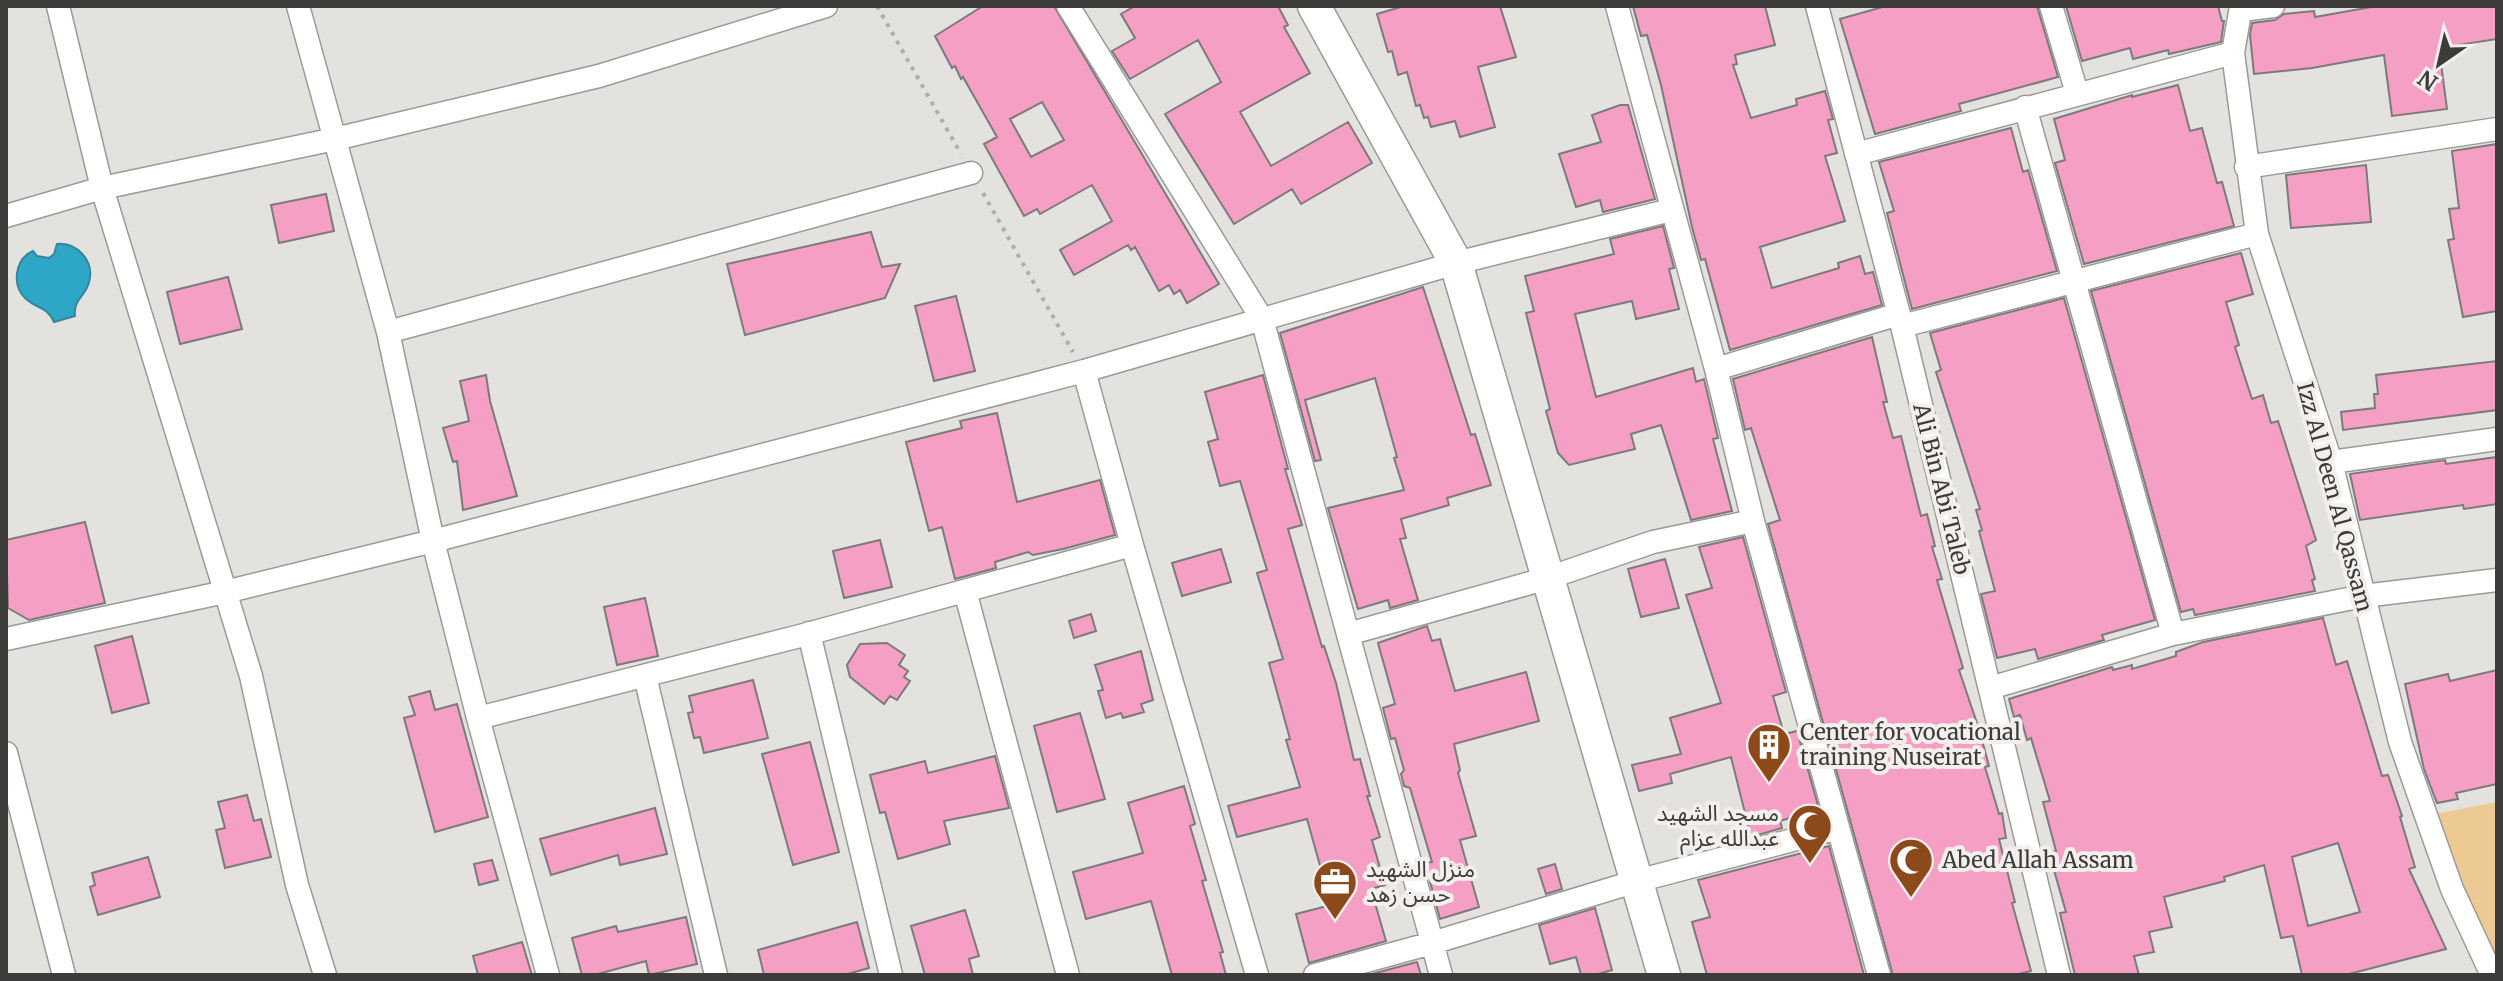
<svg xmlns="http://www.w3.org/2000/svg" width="2503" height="981" viewBox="0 0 2503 981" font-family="Merriweather,'Noto Sans Arabic',serif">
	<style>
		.green { fill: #edca93 }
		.water { fill: #2ea7c6; stroke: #32879c; stroke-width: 2 }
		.building { fill: #f59fc5; stroke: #7d7a7b; stroke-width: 2; fill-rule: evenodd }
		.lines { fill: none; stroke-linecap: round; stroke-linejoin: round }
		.street-casing { stroke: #9c9a97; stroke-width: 25 }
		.secondary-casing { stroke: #9c9a97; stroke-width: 35 }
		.path { stroke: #b0aeac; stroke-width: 4; stroke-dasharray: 4 6; stroke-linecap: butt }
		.street { stroke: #fff; stroke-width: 22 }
		.secondary { stroke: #fff; stroke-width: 32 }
		.labels { text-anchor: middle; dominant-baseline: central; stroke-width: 8; stroke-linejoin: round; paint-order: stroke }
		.street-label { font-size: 22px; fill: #3d3c3b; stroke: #f2efec }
		.poi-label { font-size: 22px; fill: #3d3c3b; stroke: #f2efec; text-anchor: start }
	</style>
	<rect width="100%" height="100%" fill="#e4e2df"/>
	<path class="green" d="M2497,802v173l-73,-159z"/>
	<path class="water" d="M57,244c20,-2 38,17 32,38 -3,14 -16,17 -14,34l-21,6c-7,-16 -17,-13 -28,-23 -15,-14 -11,-40 7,-48l4,5 12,2 5,-4z"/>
	<path class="building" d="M983,6h71l165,278 -32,19 -7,-13 -6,4 -5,-9 -10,6 -24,-44 -4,3 -3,-5 -54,30 -14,-25 52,-29 -20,-36 -52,29 -3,-5 -13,7 -40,-72 13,-7 -34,-60 -2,2 -6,-13 -3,2 -17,-32zM1042,102l22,38 -33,17 -21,-38z
		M1135,6h143l10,19 -4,2 26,46 -70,39 31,54 77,-44 24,41 -71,41 -9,-15 -58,35 -69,-110 56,-32 -23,-42 -68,39 -18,-28 23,-13 -14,-24z
		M1404,6h96l16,51 -38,10 17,60 -35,10 -5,-16 -24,6 -3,-10 -4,1 -4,-13 -4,1 -9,-34 -9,3 -6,-24 -4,1 -11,-38z
		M1633,6h132l10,39 -40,10 2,9 -4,1 18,53 46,-13 -1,-6 29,-8 8,28 -5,1 9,33 -12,3 20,65 -85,26 12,41 67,-20 -1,-5 22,-7 5,18 8,-2 9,33 -152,45 -25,-91 -4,1 -9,-33 -31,-142 -14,-50 -6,1z
		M1886,6h151l21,71 -99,27 2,7 -86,23 -35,-115z
		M2066,6h152l4,15h2l-3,21 -52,12 -1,-4 -35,9 -3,-11 -48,13z
		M2377,6h120v33l-58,9 8,61 -55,7 -8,-61 -72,13 -58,6 -4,-39 2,-12 23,-3 9,-6 30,-3 1,6z
		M2178,85l12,46 12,-3 15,55 5,-1 12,44 -150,38 -29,-101 10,-3 -11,-41 78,-24v2z
		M1620,105h8l27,94 -52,13 -3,-12 -24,7 -17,-53 42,-12 -9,-27z
		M2011,128l12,44 5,-2 29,101 -145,38 -25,-96 7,-2 -15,-49z
		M2497,144v167l-34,6 -15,-77 6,-1 -5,-30 10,-1 -7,-57z
		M2366,165l5,57 -80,6 -5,-53z
		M326,194l8,37 -55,12 -8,-38z
		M1663,226l11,42 -5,1 10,40 -43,10 -4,-18 -57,13 21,83 97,-29 3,14 8,-3 14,59 -5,1 19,72 -41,9 -30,-95 -30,9 4,15 -66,16 -11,-12 -12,-42 4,-2 -24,-96 8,-2 -9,-35 89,-22 -4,-15z
		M871,232l11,35 18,-3 -15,34 -140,37 -18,-71z
		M2241,253l12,41 -27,8 13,43 -4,2 17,52 11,-4 8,28 7,-2 38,119 -10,6 9,33 -3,1 3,11 -120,24 -2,-6 -12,3 -90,-321z
		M228,277l14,52 -62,15 -13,-52z
		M1423,287l48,148 4,-1 16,51 -44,13 2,7 -48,14 5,19 -6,1 18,61 -28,8 -2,-8 -30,9 -30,-101 76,-18 -10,-32 3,-1 -22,-79 -70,22 16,60 -6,1 -35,-128z
		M956,296l19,75 -41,10 -19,-75z
		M2064,298l91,322 -53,15 2,5 -66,19 -3,-10 -38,9 -16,-64 14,-3 -16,-60 3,-1 -6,-20 4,-1 -44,-137 5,-2 -11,-37z
		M1872,337l15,65h-4l10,36 8,-2 20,80 6,-2 8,32 -3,1 10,32 -5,1 26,88 -4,2 20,59 10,37 -4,1 14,47 3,-1 4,25 -7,1 16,63 -3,1 19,68 -16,4h-122l-125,-451 12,-4 -29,-92 -6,2 -12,-51z
		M2497,361v49l-154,20 -2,-18 34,-4 -1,-14h4l-2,-19z
		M486,375l4,26 27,95 -54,14 -6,-49 -4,1 -10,-34 26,-7 -9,-40z
		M1263,375l25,94h-3l17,56 -14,4 34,118 2,-1 12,37 18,77 6,-1 10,37h-3l13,41 -8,3 13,45 -14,4 15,52 -77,22 -13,-49 35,-9 -24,-86 -70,18 -9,-31 72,-19 -14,-47 4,-1 -21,-76 14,-4 -26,-86 10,-3 -27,-89 -20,5 -12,-44 10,-3 -13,-47z
		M997,413l20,89 83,-22 15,55 -52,14 -30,6 -5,-3 -33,10 1,6 -41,11 -13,-52 -13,4 -23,-89 56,-14 -2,-7z
		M2497,457v47l-33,5 -1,-4 -103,15 -10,-46 95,-14 1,4z
		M85,522l20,81 -76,17 -21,-12 -2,-68z
		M1743,537l43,155 -13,4 11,38 13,-3 22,78 -39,12 2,7 -31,9 -20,-80 -61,17 2,9 -33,8 -7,-26 49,-11 -11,-36 51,-15 -35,-108 26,-7 -13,-41z
		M880,540l12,47 -48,11 -11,-47z
		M1221,549l10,33 -49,14 -10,-33z
		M1665,559l14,49 -38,9 -13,-48z
		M645,598l13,58 -41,9 -13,-58z
		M1091,614l5,17 -22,7 -5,-17z
		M2323,618l13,47 11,-4 35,115 6,-1 14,41 -2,1 15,50 -6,2 37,80 -101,26h-43l-9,-39 -12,2 -17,-73 -40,12 1,4 -61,16 8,30 -23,5 5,20 -20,4 5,19h-64l-15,-62 6,-1 -17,-59 7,-2 -13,-49 7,-1 -19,-63 -4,2 -7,-25 -6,2 -5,-18 103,-32 1,3 19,-5v4l44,-13v-4l27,-10zM2338,843l22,69 -52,14 -16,-69z
		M1427,626l5,15 8,-2 15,52 71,-19 13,49 -85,23 6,26 -2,3 18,63 -16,4 19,67 -39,12 -15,-56 7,-1 -22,-74 -6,-2 -3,-12 3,-4 -9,-32 -4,1 -8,-31 12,-4 -17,-61z
		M132,636l17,67 -37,10 -17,-67z
		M887,643l18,12 -6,10 9,6 -4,6 6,4 -13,19 -7,-4 -6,8 -34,-27 -3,-12 13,-21z
		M1141,651l12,49 -12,4 3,8 -21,6 -2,-5 -15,5 -8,-27 5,-1 -8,-25z
		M2497,670v114l-41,9 2,6 -21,4 -13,-34 -19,-85 43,-10 2,7z
		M753,680l15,58 -64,15 -4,-16 -6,1 -6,-25 5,-1 -4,-16z
		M430,691l5,19 22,-6 31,113 -53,15 -31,-114 11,-3 -6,-18z
		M1080,713l25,86 -48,13 -23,-86z
		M810,742l29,110 -46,13 -31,-111z
		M995,756l14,52 -65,13 6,23 -52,15 -13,-47 -5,1 -10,-38 55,-14 3,12z
		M1184,786l11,38 -5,2 16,54 -4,1 21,71 -3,1 6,22h-54l-21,-74 -65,18 -13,-47 70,-19 -15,-50z
		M247,795l7,26 7,-2 10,38 -46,11 -9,-38 9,-2 -7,-26z
		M655,808l12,46 -47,11 -2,-10 -67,20 -11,-36z
		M1829,846l35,129h-157l-15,-53 18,-5 -12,-37z
		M148,857l12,40 -62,18 -8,-28 5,-2 -3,-12z
		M492,860l6,20 -19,5 -5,-21z
		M1555,864l7,25 -16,5 -8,-25z
		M1595,908l17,62 -17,5h-14l-5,-18 -26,7 -11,-39z
		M965,910l14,46 -10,3 4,16h-48l-14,-49z
		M686,917l11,47 -48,11 -3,-14 -52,14h-12l-10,-37 44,-12 2,6z
		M857,922l12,46 -25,7h-80l-6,-25z
		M522,942l10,33h-54l-5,-19z
		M1417,962l4,13h-53z"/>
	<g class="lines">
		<g class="street-casing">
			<path id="street" d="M58,6l44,182 149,488 46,209 28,90
				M298,6l90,326 45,209 45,177 70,257
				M1068,6l194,313 179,656
				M1617,6l99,363 37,152 126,454
				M1817,6l85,320 157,649
				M2051,6l26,87
				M2241,6l-8,47 24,181 74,228 69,280 52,147 40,86
				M2241,10l32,-4
				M2025,107l148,527
				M1856,154l377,-101
				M2246,167l251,-38
				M6,216l96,-28 233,-49 264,-63 227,-70
				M1902,326l355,-92
				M388,332l583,-159
				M1716,369l183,-55
				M1084,371l48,174
				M2331,462l166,-23
				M965,591l103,384
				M809,633l82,342
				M1348,634l200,-56 105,-36 100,-21
				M6,639l219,-47 208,-51 651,-170 372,-108 215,-53
				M645,676l71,299
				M1990,688l183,-54 190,-38 134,-16
				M478,718l322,-82 332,-91 125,430
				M6,753l58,222
				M1315,975l117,-32 205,-62 201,-53"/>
		</g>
		<g class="secondary-casing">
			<path id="secondary" d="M1314,6l142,257 208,712"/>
		</g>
		<path class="path" d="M877,6l84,148
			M983,193l90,159"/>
		<use href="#street" class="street"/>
		<use href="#secondary" class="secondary"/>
	</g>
	<defs>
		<g id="building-pin" transform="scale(2.3)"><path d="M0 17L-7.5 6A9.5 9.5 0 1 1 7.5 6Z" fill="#8c4919" stroke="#f2efec"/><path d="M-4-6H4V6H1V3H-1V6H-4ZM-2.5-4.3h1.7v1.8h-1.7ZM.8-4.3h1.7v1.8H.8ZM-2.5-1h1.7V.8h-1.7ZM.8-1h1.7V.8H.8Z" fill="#fff"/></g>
		<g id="mosque-pin" transform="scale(2.3)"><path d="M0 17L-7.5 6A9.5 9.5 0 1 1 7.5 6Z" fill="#8c4919" stroke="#f2efec"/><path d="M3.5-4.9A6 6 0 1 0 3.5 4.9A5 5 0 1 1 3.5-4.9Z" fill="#fff"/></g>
		<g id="office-pin" transform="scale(2.3)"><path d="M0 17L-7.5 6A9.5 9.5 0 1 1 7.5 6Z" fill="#8c4919" stroke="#f2efec"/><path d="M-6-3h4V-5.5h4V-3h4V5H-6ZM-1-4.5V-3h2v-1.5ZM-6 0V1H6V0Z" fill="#fff"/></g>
	</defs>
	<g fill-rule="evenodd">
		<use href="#building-pin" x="1769" y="745"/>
		<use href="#mosque-pin" x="1810" y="826"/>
		<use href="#mosque-pin" x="1911" y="860"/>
		<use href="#office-pin" x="1335" y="882"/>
	</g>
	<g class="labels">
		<g class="street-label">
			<text transform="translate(1942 489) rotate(76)">Ali Bin Abi Taleb</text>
			<text transform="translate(2335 497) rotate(75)">Izz Al Deen Al Qassam</text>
		</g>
		<g class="poi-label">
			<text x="1800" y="732">Center for vocational<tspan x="1800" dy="25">training Nuseirat</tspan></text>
			<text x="1779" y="813" text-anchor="end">مسجد الشهيد<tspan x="1779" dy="25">عبدالله عزام</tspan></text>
			<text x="1942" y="860">Abed Allah Assam</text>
			<text x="1366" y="869">منزل الشهيد<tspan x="1366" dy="25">حسن زهد</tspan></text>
		</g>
	</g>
	<rect width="2503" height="981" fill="none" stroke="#3d3c3b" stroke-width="16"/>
	<g transform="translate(2439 64) rotate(214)" stroke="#f2efec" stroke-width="6" paint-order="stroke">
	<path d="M0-6L14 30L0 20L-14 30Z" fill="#3d3c3b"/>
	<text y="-12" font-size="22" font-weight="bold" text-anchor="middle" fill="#3d3c3b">N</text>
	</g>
</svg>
